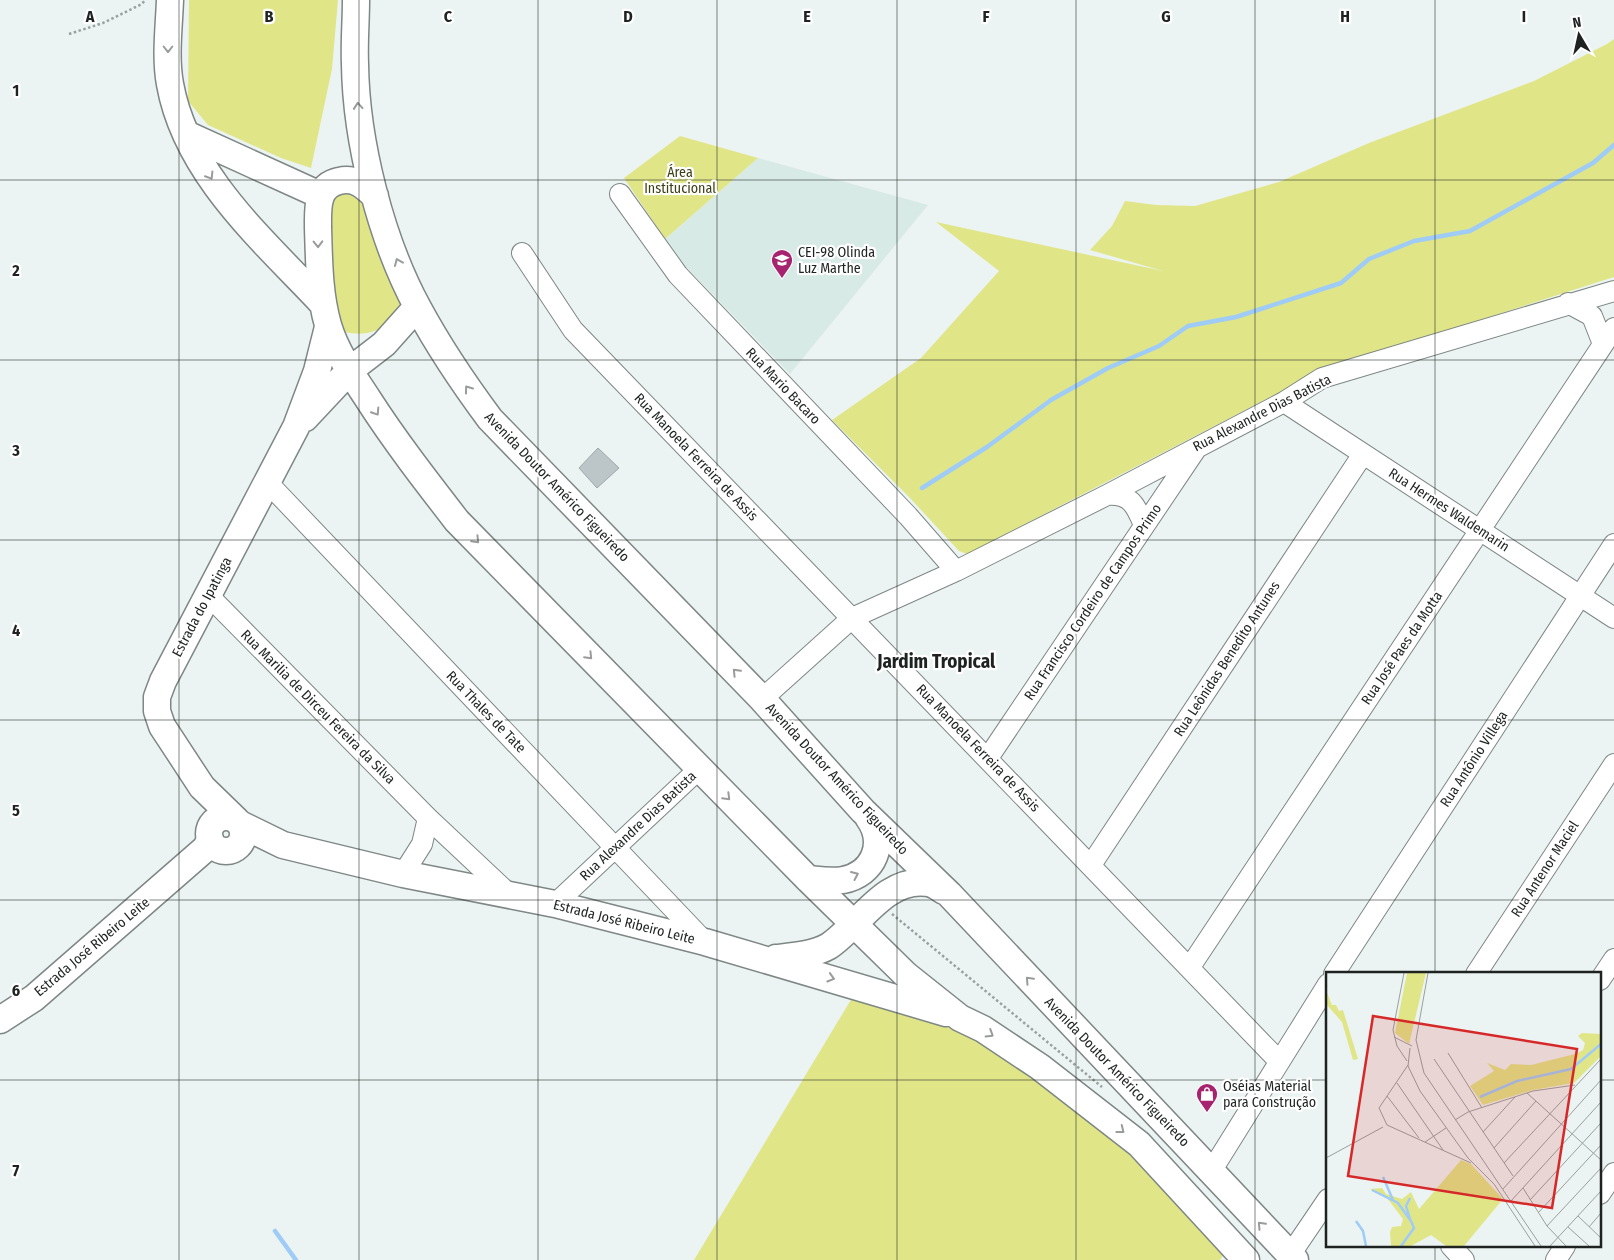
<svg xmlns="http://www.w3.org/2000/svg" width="1614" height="1260" viewBox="0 0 1614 1260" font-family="'Fira Sans Condensed',sans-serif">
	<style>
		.built { fill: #d8eae6 }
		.green { fill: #e0e687 }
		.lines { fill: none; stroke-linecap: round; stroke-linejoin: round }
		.stream { stroke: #9fcbf7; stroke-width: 4.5 }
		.building { fill: #bcc6c8; stroke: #9ea7a9 }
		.minor-casing { stroke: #7e8785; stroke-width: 22 }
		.major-casing { stroke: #7e8785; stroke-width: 29 }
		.path { stroke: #99a09f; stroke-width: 2.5; stroke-dasharray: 2.5 2.5; stroke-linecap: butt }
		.minor { stroke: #fff; stroke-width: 20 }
		.major { stroke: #fff; stroke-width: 26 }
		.oneway { stroke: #9a9c9b }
		.grid { fill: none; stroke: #1e2221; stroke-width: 1; stroke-opacity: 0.55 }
		.labels { text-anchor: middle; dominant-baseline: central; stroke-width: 4.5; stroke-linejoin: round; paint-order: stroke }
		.park-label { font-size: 14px; fill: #3d3f14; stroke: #fff }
		.poi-label { font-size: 14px; fill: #1e2221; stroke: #fff; text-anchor: start }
		.street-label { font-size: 14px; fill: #1e2221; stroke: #fff }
		.district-label { font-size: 19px; font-weight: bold; fill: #1e2221; stroke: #fff }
		.inset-river { fill: none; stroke: #9fcbf7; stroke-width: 2.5 }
		.inset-road { fill: none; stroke: #99a09e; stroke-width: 1 }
		.view { fill: #d62828; fill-opacity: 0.15; stroke: #d62828; stroke-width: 2.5 }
		.inset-edge { fill: none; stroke: #1e2221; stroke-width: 2.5 }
		.grid-label { font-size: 16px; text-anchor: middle; font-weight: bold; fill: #1e2221; stroke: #fff; stroke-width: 4.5; stroke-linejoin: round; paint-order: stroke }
	</style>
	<rect width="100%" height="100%" fill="#ebf4f2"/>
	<path class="built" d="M758,158l170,47 -138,169 -109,-112 -16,-23z"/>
	<path class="green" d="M189,0h149l-6,69 -21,99 -30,-10 -73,-33 -20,-24z
		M1614,39v238l-293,94 -354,183 -8,-3 -50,-54 -77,-77 89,-62 78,-87 -63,-49 227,49 -73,-21 22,-24 13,-25 31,4 39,1 84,-24 90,-39 165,-62 73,-37z
		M680,136l78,22 -93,81 -41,-61z
		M360,187l45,119c-20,21 -30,32 -61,26l-9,-18 -7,-104 7,-22z
		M852,998l88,22 86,48 111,91 87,95 -4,6h-526z"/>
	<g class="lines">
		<path class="stream" d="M922,488l65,-41 64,-47 57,-32 51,-22 29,-20 48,-9 105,-34 28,-24 45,-18 56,-10 123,-68 21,-18
			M275,1231l21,29"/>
	</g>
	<path class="building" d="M598,448l21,20 -22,20 -18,-20z"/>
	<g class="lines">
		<g class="minor-casing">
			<path id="minor" d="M620,194l58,81 230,241 48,55
				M522,253l51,77 705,730
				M1568,303l24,13 11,28
				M1284,402l330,216
				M268,483l437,459
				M1107,495c24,-2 29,11 37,30
				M208,595l220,223 83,78
				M762,699l90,-81 104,-47 151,-76 177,-93 38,-24 292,-87
				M988,758l208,-309
				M1091,865l272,-411
				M403,874l19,-30 6,-26
				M555,904l144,-135
				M1190,967l424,-639
				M1334,974l280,-430
				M1476,974l138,-210
				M1600,980l14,-21
				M1212,1170l116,-186
				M1600,1194l14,-21
				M1451,1246l13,14
				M1290,1255l38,-56
				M1556,1260l9,-14"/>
		</g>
		<g class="major-casing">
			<path id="major" d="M170,0c-1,27 -5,57 0,84 16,90 93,156 152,219
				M356,0c0,21 -2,43 -1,64 1,78 26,176 63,244 21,39 46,76 72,111l272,280 101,112 86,83 346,366
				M186,134l134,61
				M375,196c-11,-10 -20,-19 -36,-15 -23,5 -21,28 -21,46 1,33 1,67 10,98 8,27 25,51 40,74 27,42 58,82 89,122l351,358 98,96 54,43 23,11 57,38 99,77 107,116
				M305,418l44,-47 35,-27 33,-37
				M209 834a17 17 0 1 1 34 0a17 17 0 1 1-34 0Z
				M236,820l-34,-33 -40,-61 -5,-15v-14l6,-16 133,-254 21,-56 11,-44
				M240,824l43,21 120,29 152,30 150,38 241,71
				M808,879c12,1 23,3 35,1 31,-6 44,-37 25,-63
				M776,958c18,-2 37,-3 53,-12 30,-20 56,-69 98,-63 5,0 12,5 17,8
				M0,1020l34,-22 172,-150 4,-9"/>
		</g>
		<path class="path" d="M69,34l34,-11 39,-19 3,-4
			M892,914l210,173"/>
		<use href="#minor" class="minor"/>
		<use href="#major" class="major"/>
	</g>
	<defs><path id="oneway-chevron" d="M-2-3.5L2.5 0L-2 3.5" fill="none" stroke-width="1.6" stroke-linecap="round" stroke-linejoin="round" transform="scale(1.25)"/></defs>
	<g class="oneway">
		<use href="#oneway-chevron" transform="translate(168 49) rotate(90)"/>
		<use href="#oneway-chevron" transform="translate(358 106) rotate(-95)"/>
		<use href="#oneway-chevron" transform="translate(210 176) rotate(58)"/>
		<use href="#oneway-chevron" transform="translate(318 244) rotate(89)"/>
		<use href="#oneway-chevron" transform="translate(398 262) rotate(-113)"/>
		<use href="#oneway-chevron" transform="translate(468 389) rotate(-126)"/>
		<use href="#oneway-chevron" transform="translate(376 412) rotate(57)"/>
		<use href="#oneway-chevron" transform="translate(476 540) rotate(46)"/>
		<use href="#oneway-chevron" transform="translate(589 656) rotate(46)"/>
		<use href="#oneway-chevron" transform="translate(736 672) rotate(-134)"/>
		<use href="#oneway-chevron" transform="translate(727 797) rotate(45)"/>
		<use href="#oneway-chevron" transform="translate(855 875) rotate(-24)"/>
		<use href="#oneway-chevron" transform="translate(831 978) rotate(17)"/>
		<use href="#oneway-chevron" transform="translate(1029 980) rotate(-133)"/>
		<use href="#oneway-chevron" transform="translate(990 1034) rotate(32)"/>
		<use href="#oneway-chevron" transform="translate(1121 1130) rotate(38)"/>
		<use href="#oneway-chevron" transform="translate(1261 1225) rotate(-133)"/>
	</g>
	<path class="grid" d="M179,0v1260M359,0v1260M538,0v1260M717,0v1260M897,0v1260M1076,0v1260M1255,0v1260M1435,0v974M0,180h1614M0,360h1614M0,540h1614M0,720h1614M0,900h1614M0,1080h1328M1600,1080h14M1435,1246v14"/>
	<defs>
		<g id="school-pin" transform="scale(1.125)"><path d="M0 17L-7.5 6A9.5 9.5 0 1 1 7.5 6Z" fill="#a6236f" stroke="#fff"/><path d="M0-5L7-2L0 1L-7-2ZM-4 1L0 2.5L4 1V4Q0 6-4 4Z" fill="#fff"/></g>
		<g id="shop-pin" transform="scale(1.125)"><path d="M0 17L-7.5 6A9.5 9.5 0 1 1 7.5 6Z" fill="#a6236f" stroke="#fff"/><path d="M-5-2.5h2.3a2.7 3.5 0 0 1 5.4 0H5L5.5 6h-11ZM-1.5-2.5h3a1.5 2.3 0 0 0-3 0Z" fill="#fff"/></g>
	</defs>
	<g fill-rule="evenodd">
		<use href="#school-pin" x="782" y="260"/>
		<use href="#shop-pin" x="1207" y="1094"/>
	</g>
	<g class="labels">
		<g class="park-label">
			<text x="680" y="172">Área<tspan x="680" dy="16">Institucional</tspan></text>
		</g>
		<g class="poi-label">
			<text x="798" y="252">CEI-98 Olinda<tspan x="798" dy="16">Luz Marthe</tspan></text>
			<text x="1223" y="1086">Oséias Material<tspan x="1223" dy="16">para Construção</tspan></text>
		</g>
		<g class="street-label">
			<text transform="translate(783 386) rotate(46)">Rua Mario Bacaro</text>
			<text transform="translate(1262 413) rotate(-27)">Rua Alexandre Dias Batista</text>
			<text transform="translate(696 457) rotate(46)">Rua Manoela Ferreira de Assis</text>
			<text transform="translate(557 487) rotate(46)">Avenida Doutor Américo Figueiredo</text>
			<text transform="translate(1449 510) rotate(33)">Rua Hermes Waldemarin</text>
			<text transform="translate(1093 602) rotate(-56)">Rua Francisco Cordeiro de Campos Primo</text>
			<text transform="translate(202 607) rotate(-62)">Estrada do Ipatinga</text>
			<text transform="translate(1402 648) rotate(-56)">Rua José Paes da Motta</text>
			<text transform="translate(1227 659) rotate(-57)">Rua Leônidas Benedito Antunes</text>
			<text transform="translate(318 707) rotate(45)">Rua Marilia de Dirceu Fereira da Silva</text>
			<text transform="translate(486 712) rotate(46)">Rua Thales de Tate</text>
			<text transform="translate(978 748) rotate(46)">Rua Manoela Ferreira de Assis</text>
			<text transform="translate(1474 759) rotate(-57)">Rua Antônio Villega</text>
			<text transform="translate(837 779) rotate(47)">Avenida Doutor Américo Figueiredo</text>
			<text transform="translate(638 826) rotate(-43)">Rua Alexandre Dias Batista</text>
			<text transform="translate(1545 869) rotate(-57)">Rua Antenor Maciel</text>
			<text transform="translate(624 922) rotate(14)">Estrada José Ribeiro Leite</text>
			<text transform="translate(92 947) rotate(-40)">Estrada José Ribeiro Leite</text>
			<text transform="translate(1117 1072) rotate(46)">Avenida Doutor Américo Figueiredo</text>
		</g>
		<g class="district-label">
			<text x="936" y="661">Jardim Tropical</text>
		</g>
	</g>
	<g transform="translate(1326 972)">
		<rect width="275" height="275" fill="#ebf4f2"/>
		<path d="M81,1h19l-17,71 -14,-11zM2,13l-2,5 6,15h4l3,6 4,-1 15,49 -5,1 -11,-38 -16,-18v-18zM256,61l19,1v22l-27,27 -41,7 -50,15 -13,-19 24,-15 -7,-8 18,7 6,-6 20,1 44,-11 8,-4 2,-7 -7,-7zM135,188l10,4 32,35 -39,47h-18l-15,-11 -20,11h-20l-1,-14 2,-5 9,-1 2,-7 -16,-21 -17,-9 12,-1 4,6 16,5 9,-7 8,17z" fill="#e0e687"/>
		<path class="inset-river" d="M154,125l37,-16 54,-12 30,-25M57,205l10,23M46,218l26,13 13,18 3,7 -13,18M84,226l-4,8 4,13M30,249l7,10 3,15"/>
		<path class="inset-road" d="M78,1l-11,57 4,16 10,15M102,1l-12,67 8,33 117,173M68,65l18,9M84,76l-2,18 12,25 48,67 26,26 41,62M122,81l34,55M108,87l79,117M71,111l46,67M201,121l74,67M61,124l32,42M129,148l13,-8 65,-21 42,-6M61,153l84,38M61,153l-8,-17 29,-43M157,160l32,-35M99,170l21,-14M168,176l42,-47M0,186l57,-31M178,191l97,-104M197,216l24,38 19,20M177,217l98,-109M204,228l71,-77M185,229l90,-99M212,241l63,-68M252,244l23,22M221,254l54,-58M242,255l21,19M263,255l12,-14M224,274l51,-55"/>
		<path class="view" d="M47,44l204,33 -25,159 -204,-32z"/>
		<rect width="275" height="275" class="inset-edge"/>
	</g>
	<g class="grid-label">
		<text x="90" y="22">A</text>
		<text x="269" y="22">B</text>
		<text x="448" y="22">C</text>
		<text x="628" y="22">D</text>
		<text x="807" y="22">E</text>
		<text x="986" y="22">F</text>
		<text x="1166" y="22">G</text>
		<text x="1345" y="22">H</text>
		<text x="1524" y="22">I</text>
		<text x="16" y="96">1</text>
		<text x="16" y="276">2</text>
		<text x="16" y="456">3</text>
		<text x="16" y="636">4</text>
		<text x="16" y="816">5</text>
		<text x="16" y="996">6</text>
		<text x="16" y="1176">7</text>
	</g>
	<g transform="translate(1579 35) rotate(351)" stroke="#ffffff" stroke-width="4" paint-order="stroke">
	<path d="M0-4L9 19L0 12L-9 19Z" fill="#1e2221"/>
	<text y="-8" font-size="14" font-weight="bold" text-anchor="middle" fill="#1e2221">N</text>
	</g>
</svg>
